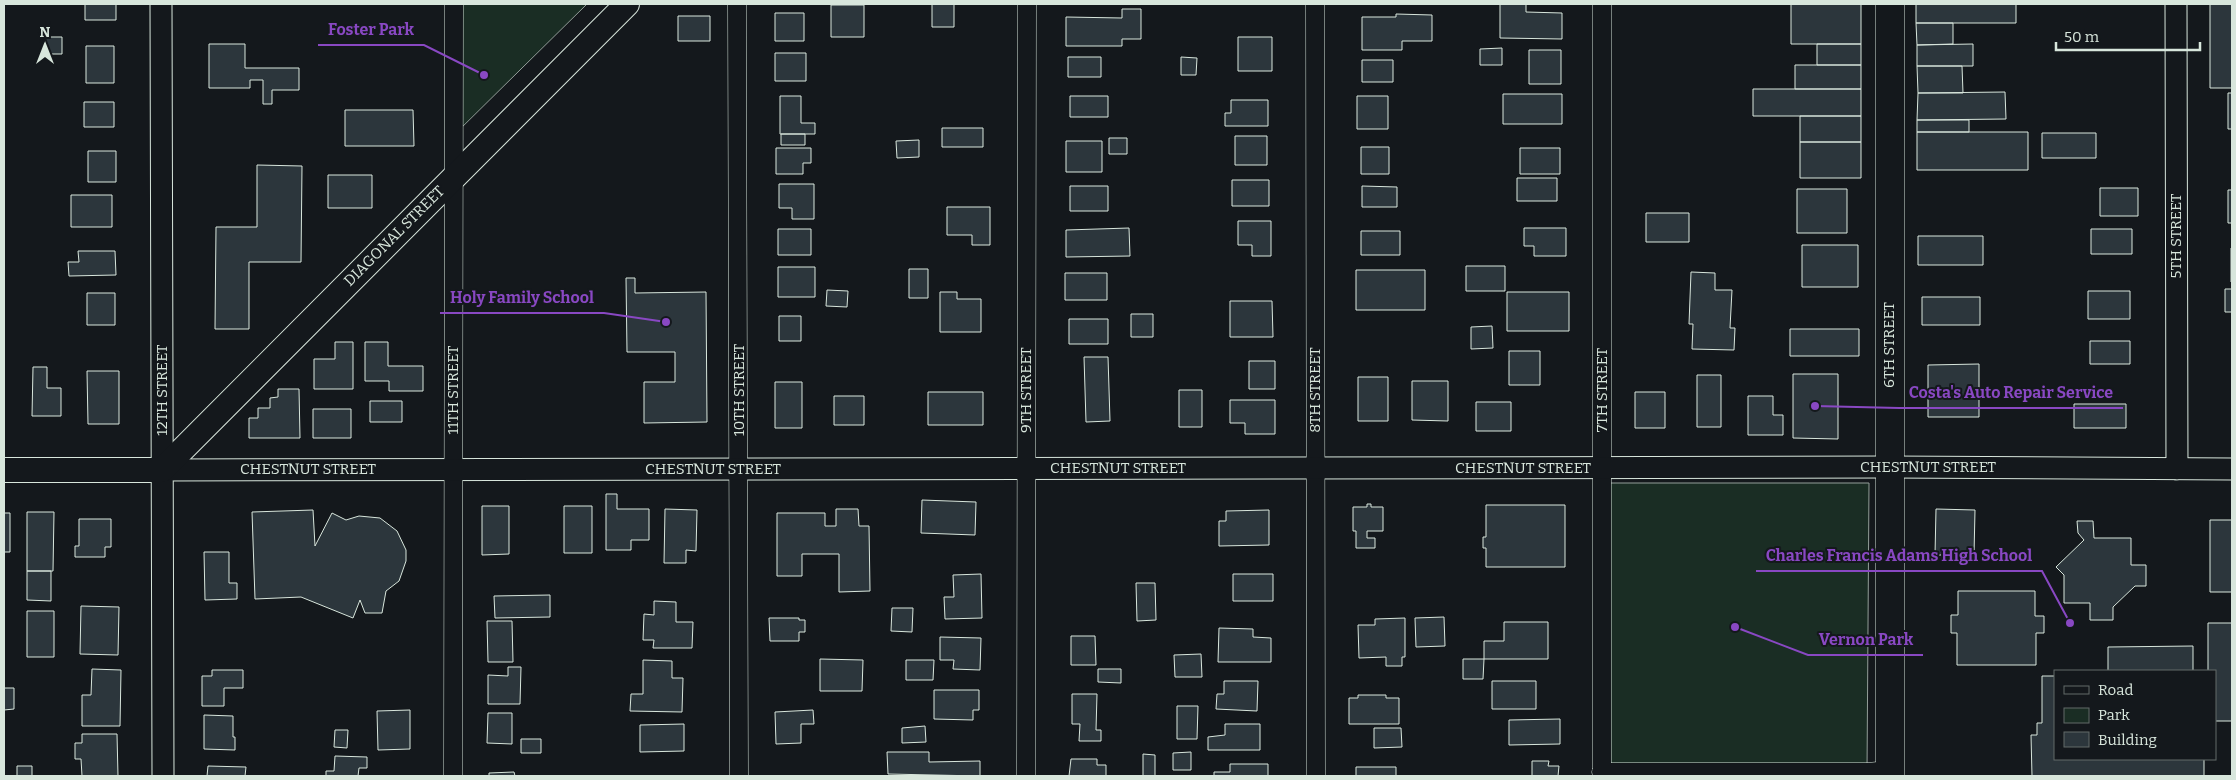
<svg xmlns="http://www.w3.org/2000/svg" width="2236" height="780" viewBox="0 0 2236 780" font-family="Bitter,serif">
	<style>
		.green { fill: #1a2d24; stroke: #939e99 }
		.building { fill: #2c363c; stroke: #d8e6dc }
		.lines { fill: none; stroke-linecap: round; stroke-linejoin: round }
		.minor-casing { stroke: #d8e6dc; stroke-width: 19 }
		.tertiary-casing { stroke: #d8e6dc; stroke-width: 23 }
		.secondary-casing { stroke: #d8e6dc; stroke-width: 26 }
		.primary-casing { stroke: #d8e6dc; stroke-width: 29 }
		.minor { stroke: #14181c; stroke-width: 18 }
		.tertiary { stroke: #14181c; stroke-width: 21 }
		.secondary { stroke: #14181c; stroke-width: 24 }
		.primary { stroke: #14181c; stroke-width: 28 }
		.labels { text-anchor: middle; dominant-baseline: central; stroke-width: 4; stroke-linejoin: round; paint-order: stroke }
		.street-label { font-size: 15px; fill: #d8e6dc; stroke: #14181c }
		.leader { fill: none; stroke: #8948c3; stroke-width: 2 }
		.callout-dot { fill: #8948c3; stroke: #14181c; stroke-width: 2 }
		.callout-label { font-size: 16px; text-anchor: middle; font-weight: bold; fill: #8948c3; stroke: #14181c; stroke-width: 4; stroke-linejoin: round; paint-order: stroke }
	</style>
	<rect width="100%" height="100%" fill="#14181c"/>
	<path class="green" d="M454,4h133l-133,131z
		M1601,483h268l-2,289h-265z"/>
	<path class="building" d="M85,4h31v16h-31z
		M932,4h22v23h-22z
		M1500,4h26v8l36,1v26l-62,-1z
		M1791,4h70v40h-70z
		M1916,4h100v19h-100z
		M2210,4h22v84h-22z
		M831,5h33v32h-33z
		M1122,9h19v30h-19v7h-56v-29l56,1z
		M775,13h29v28h-29z
		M1396,14l36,1v26h-30v9h-40v-33h34z
		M678,16h32v25h-32z
		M1916,23h37v21l-36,1z
		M45,37h17v17h-17z
		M1238,37h34v34h-34z
		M209,44h36v24h54v22h-27v14h-9v-24h-13v8h-41z
		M1817,44h44v21h-44z
		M1973,44v22h-56v-21z
		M86,46h28v37h-28z
		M1502,48v17h-22v-16z
		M1529,50h32v34h-32z
		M775,53h31v28h-31z
		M1068,57h33v20h-33z
		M1181,57l16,1 -1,17h-15z
		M1362,60h31v22h-31z
		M1795,65h66v24h-66z
		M1917,66h45l1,27h-45z
		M1753,89h108v27h-108z
		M2005,92l1,27 -89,1 1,-27z
		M2228,93h4v36h-4z
		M1503,94h59v30h-59z
		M780,96h21v27h14v11h-35z
		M1070,96h38v21h-38z
		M1357,96h31v33h-31z
		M1231,100h37v26h-43v-13h6z
		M84,102h30v25h-30z
		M345,110h68l1,36h-69z
		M1800,116h61v26h-61z
		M1917,120h52v12h-52z
		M942,128h41v19h-41z
		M1917,132h111v38h-111z
		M2042,133h54v25h-54z
		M781,134h24v11h-24z
		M1235,136h32v29h-32z
		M1109,138h18v16h-18z
		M919,140v17l-22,1 -1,-17z
		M1066,141h36v31h-36z
		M1800,142h61v36h-61z
		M1361,147h28v27h-28z
		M776,148h35v15h-8v11h-27z
		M1520,148h40v26h-40z
		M88,151h28v31h-28z
		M257,165l45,1 -1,96h-52v67h-34l1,-102h41z
		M328,175h44v33h-44z
		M1517,178h40v23h-40z
		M1232,180h37v26h-37z
		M779,184h35v35h-22v-11h-13z
		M1070,186h38v25h-38z
		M1362,186l35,1v20h-35z
		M2100,188h38v28h-38z
		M1797,189h50v44h-50z
		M2228,190h4v33h-4z
		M71,195h41v32h-41z
		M947,207h43v38h-18v-10h-25z
		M1646,213h43v29h-43z
		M1238,221h33v35h-19v-11h-14z
		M1129,228l1,28 -64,1v-27z
		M1524,228h42v28h-32v-10h-10z
		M778,229h33v26h-33z
		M2091,229h41v25h-41z
		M1361,231h39v24h-39z
		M1918,236h65v29h-65z
		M1802,245h56v42h-56z
		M2231,248h1v34h-1z
		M78,251h37l1,24 -47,1 -1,-14h11z
		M1466,266h39v25h-39z
		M778,267h37v30h-37z
		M909,269h19v29h-19z
		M1356,270h69v40h-69z
		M1691,272l24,1v17h17l-2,38h5l-1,22 -42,-1 1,-25h-4z
		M1065,273h42v27h-42z
		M626,278h9v15l71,-1 1,130 -63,1v-41h31v-30h-48z
		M2225,289h7v23h-7z
		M827,290l21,1 -1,16 -21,-1z
		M2088,291h42v28h-42z
		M940,292h17v7h24v33h-41z
		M1507,292h62v39h-62z
		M87,293h28v32h-28z
		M1922,297h58v28h-58z
		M1230,301h42l1,36h-43z
		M1131,314h22v23h-22z
		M779,316h22v25h-22z
		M1069,319h39v25h-39z
		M1492,326l1,22 -22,1v-22z
		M1790,329h69v27h-69z
		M2090,341h40v23h-40z
		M335,342h18v47h-39v-30h21z
		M365,342h23v24h35v25h-34v-10h-24z
		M1509,351h31v34h-31z
		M1084,357h24l2,64 -24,1z
		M1249,361h26v28h-26z
		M1979,364v53h-51v-52z
		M33,367h14v21h14v28h-29z
		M87,371h32v53h-31z
		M1793,374h45v65l-45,-1z
		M1697,375h24v52h-24z
		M1358,377h30v44h-30z
		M1412,381h36v40l-36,-1z
		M775,382h27v46h-27z
		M278,389h21l1,49h-51v-20h9v-10h12v-10l8,-1z
		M1179,390h23v37h-23z
		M928,392h55v33h-55z
		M1635,392h30v36h-30z
		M834,396h30v29h-30z
		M1748,396h25v19h10v20h-35z
		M1230,400h45v34h-30v-11h-15z
		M370,401h32v21h-32z
		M1476,402h35v29h-35z
		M2074,404h52v24h-52z
		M313,409h38v29h-38z
		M606,494h11v15h32v31h-18v10h-25z
		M922,500l54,2 -1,33 -54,-2z
		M1367,504h4v3h12v24h-16v7h8v10h-19v-17h-3v-24h14z
		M1486,505h79v62h-79v-19h-3v-11h3z
		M482,506h27v48l-27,1z
		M564,506h28v47h-28z
		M665,509l32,1 -1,41 -10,-1v13h-22z
		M836,509h22l1,17h10l1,65 -31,1v-38h-37v22h-25v-63h48v13h11z
		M1936,509l39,1 -1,45h-39z
		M313,510l2,36 17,-33 14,7 13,-4 21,2 17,13 9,19v11l-7,20 -13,10 -4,22h-17l-5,-13 -7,18 -52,-21 -46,2 -3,-87z
		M1269,510v35l-50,1v-25h7v-10z
		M27,512h27l-1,59h-26z
		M4,513h6v39h-6z
		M79,519h32v28h-6v10h-30v-11h4z
		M2210,520h22v72h-22z
		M2077,521h16l1,17h37v27h15v21h-11l-22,21v13h-23v-17h-26v-28l-8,-8 28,-27 -6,-7z
		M204,552h25v31h8v16l-32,1z
		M27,571h24v30l-24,-1z
		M981,574l1,44 -37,1 -1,-22h10l-1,-22z
		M1233,574h40v27h-40z
		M1136,583h19l1,37 -19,1z
		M1958,591h77v25h9v17h-8v32h-79v-32h-6v-18h7z
		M550,595v22l-55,1 -1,-22z
		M654,601l22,1v20h17l-1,26h-39l1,-8h-11l1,-26 10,1z
		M81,606l38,1 -1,48 -38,-1z
		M892,608h21l-1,24 -21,-1z
		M27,611h27v46h-27z
		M1444,617l1,29 -29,1 -1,-29z
		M769,618h30v2h6v12h-6v9h-29z
		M1405,618v39h-3v9h-16v-9l-27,1 -1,-33h17v-6z
		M487,621h25l1,41h-25z
		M1504,622h44v37h-64v-18h20z
		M2208,623h24v98h-17v-50h-7z
		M1219,628l34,1v8l18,1v24h-53z
		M1071,636h24l1,29h-25z
		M940,637l41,1 -1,32 -27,-1 1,-9h-14z
		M2193,646v25h-85v-24z
		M1201,654l1,23h-27l-1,-22z
		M820,659l43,1 -1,31h-42z
		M1463,659h21l-1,20h-20z
		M643,660l29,1v17h11l-1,34 -52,-1 1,-17h12z
		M906,660h28l-1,20h-27z
		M508,667h13l-1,37h-32v-29l20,1z
		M92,669l29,1 -1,56h-38v-31h9z
		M1098,669h23v14l-23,-1z
		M212,670h31v18h-19v18h-22v-30h10z
		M2042,676h13v83h149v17h-172l-1,-41h6v-12h5z
		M1224,681h34l-1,30 -41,-2 1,-15h7z
		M1492,681h44v28h-44z
		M4,688h10v21l-10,1z
		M934,690h45v20h-6v10l-39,-1z
		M1072,694h25l-1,36h5v11h-22l1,-17h-8z
		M1358,695h28v3h13v26h-50v-26h9z
		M1177,706h21l-1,33h-20z
		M410,710v39l-32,1 -1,-39z
		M813,710l1,14h-13v19l-25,1 -1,-32z
		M488,713h24v31l-25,-1z
		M204,715l29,1v21h2v13l-31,-1z
		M1560,719v25l-51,1v-25z
		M684,724v27l-44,1v-27z
		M1225,724h35v26h-52v-13l17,-2z
		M925,726l1,16 -24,1v-15z
		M1374,728h27l1,19 -28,1z
		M335,730h13l-1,18 -13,-1z
		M82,734h35l1,42h-36l-1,-17h-6v-16h7z
		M521,739h20v14h-20z
		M887,752h42v10l51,-1v15l-92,-2z
		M1191,752v18h-18v-17z
		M1143,754l12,1v21h-12z
		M335,756l32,1v11h-8l-1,8h-32v-5h8z
		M1071,759h26v6h9v11h-37z
		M1532,761h17l-1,5h11l-1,10h-26z
		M1230,764h38v12h-54v-4h16z
		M17,766h15v10h-15z
		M208,766l38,1 -1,9h-38z
		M1356,767h40v9h-40z
		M514,772l1,4h-26v-3z"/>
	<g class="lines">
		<g class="minor-casing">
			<path id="minor" d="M737,4l2,772
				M1315,4l1,772
				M1601,772h266l23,-2
				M453,776l1,-772
				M1026,776l1,-772
				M1602,776v-772"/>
		</g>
		<g class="tertiary-casing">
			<path id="tertiary" d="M161,4l2,772
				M2176,4l1,465
				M162,470l1727,-3 343,2"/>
		</g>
		<g class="secondary-casing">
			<path id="secondary" d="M4,470h158l465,-466"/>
		</g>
		<g class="primary-casing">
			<path id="primary" d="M1890,776v-772"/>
		</g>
		<use href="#minor" class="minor"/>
		<use href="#tertiary" class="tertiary"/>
		<use href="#secondary" class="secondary"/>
		<use href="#primary" class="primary"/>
	</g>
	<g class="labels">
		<g class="street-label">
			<text transform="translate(394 236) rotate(-45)">DIAGONAL STREET</text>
			<text transform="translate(2176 236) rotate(-90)">5TH STREET</text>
			<text transform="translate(1889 345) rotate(-90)">6TH STREET</text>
			<text transform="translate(162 390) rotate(-90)">12TH STREET</text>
			<text transform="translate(453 390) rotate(-90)">11TH STREET</text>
			<text transform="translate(739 390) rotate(-90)">10TH STREET</text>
			<text transform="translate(1026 390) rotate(-90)">9TH STREET</text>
			<text transform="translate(1315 390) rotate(-90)">8TH STREET</text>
			<text transform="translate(1602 390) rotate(-90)">7TH STREET</text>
			<text x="1928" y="467">CHESTNUT STREET</text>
			<text x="1118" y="468">CHESTNUT STREET</text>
			<text x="1523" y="468">CHESTNUT STREET</text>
			<text x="308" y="469">CHESTNUT STREET</text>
			<text x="713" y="469">CHESTNUT STREET</text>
		</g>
	</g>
	<path class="leader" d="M484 75L424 45H318M666 322L604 313H440M1815 406L1899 408H2123M2070 623L2042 571H1756M1735 627L1808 655H1923"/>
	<g class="callout-dot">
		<circle cx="484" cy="75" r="5"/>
		<circle cx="666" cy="322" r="5"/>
		<circle cx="1815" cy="406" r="5"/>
		<circle cx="2070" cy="623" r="5"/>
		<circle cx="1735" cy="627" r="5"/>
	</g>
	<g class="callout-label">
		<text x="371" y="35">Foster Park</text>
		<text x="522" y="303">Holy Family School</text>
		<text x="2011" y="398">Costa's Auto Repair Service</text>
		<text x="1899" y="561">Charles Francis Adams High School</text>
		<text x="1866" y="645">Vernon Park</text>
	</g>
	<rect width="2236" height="780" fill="none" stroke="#d8e6dc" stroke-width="10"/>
	<rect x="2054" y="670" width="162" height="90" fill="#14181c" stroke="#626a69"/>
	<rect x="2064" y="686" width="25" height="8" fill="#14181c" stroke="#626a69"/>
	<text x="2098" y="695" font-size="15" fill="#d8e6dc">Road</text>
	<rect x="2064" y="708" width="25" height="15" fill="#1a2d24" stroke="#626a69"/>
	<text x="2098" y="720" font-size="15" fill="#d8e6dc">Park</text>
	<rect x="2064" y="732" width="25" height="15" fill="#2c363c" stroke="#626a69"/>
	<text x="2098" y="745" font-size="15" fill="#d8e6dc">Building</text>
	<g transform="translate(45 45)" stroke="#14181c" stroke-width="4" paint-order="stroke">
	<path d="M0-4L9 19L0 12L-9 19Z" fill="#d8e6dc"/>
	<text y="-8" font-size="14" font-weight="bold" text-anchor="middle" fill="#d8e6dc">N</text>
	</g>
	<path d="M2056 42v8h144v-8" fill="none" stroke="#d8e6dc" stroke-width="2.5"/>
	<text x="2064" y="42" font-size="15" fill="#d8e6dc" stroke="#14181c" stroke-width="4" paint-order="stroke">50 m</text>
</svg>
